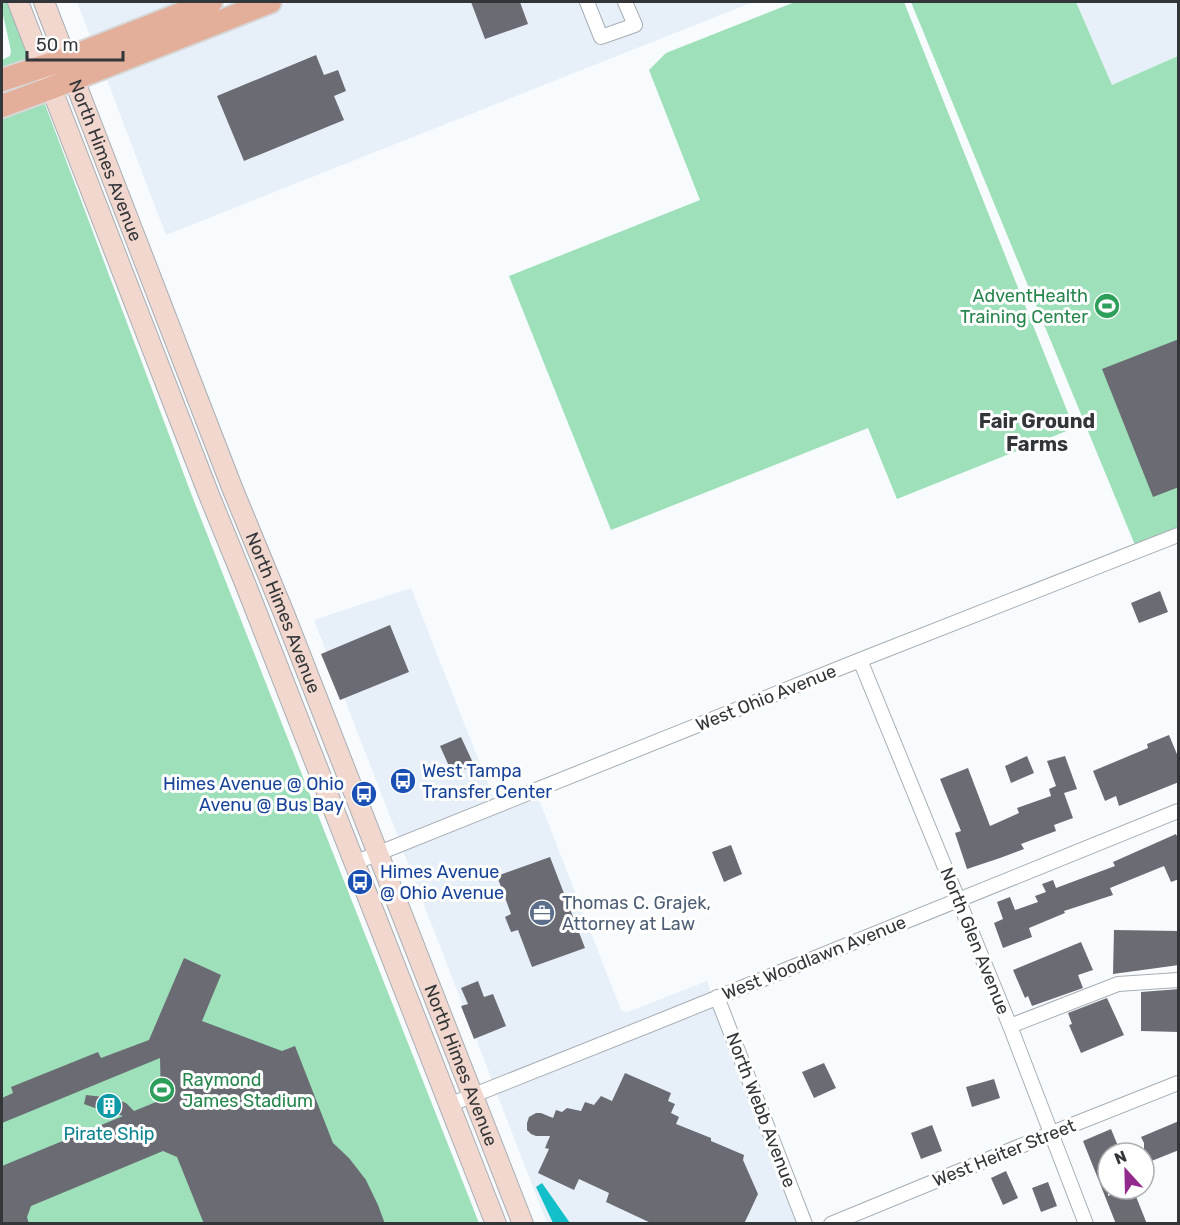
<svg xmlns="http://www.w3.org/2000/svg" width="1180" height="1225" viewBox="0 0 1180 1225" font-family="Rubik,sans-serif">
	<style>
		.built { fill: #e7f0f8 }
		.green { fill: #9de0b9 }
		.water { fill: #13bfc8 }
		.building { fill: #6b6b74 }
		.lines { fill: none; stroke-linecap: round; stroke-linejoin: round }
		.street-casing { stroke: #a7afb6; stroke-width: 16 }
		.secondary-casing { stroke: #a7afb6; stroke-width: 22 }
		.primary-casing { stroke: #d6d7d7; stroke-width: 26 }
		.street { stroke: #fff; stroke-width: 14 }
		.secondary { stroke: #f1d7cd; stroke-width: 20 }
		.primary { stroke: #e3af9b; stroke-width: 22 }
		.labels { text-anchor: middle; dominant-baseline: central; stroke-width: 6; stroke-linejoin: round; paint-order: stroke }
		.street-label { font-size: 18px; fill: #333639; stroke: #fff }
		.leisure-label { font-size: 18px; fill: #27864d; stroke: #fff; text-anchor: end }
		.transit-label { font-size: 18px; fill: #164399; stroke: #fff; text-anchor: start }
		.service-label { font-size: 18px; fill: #4e5e75; stroke: #fff; text-anchor: start }
		.culture-label { font-size: 18px; fill: #0d838f; stroke: #fff }
		.neighbourhood-label { font-size: 20px; font-weight: bold; fill: #333639; stroke: #fff }
	</style>
	<rect width="100%" height="100%" fill="#f7fbfe"/>
	<path class="built" d="M77,2h113l-98,39z
		M290,2h463l-587,233 -61,-160z
		M1076,2h102v54l-66,29z
		M411,588l83,211 -96,38 -84,-217z
		M538,797l83,213 4,2h3l79,-31 4,11 -219,88 -89,-229z
		M713,1007l85,216h-228l-12,-14 -22,-22 17,36h-6l-50,-129z"/>
	<path class="green" d="M2,2h5l23,61 -28,9v-12l8,-4 1,-5 -9,-41z
		M795,2h109l170,426 -177,71 -29,-71 -257,102 -102,-254 191,-76 -51,-130 17,-17z
		M911,2h165l36,83 66,-29v471l-43,18z
		M43,99l149,397 287,727 -477,1v-1110z"/>
	<path class="water" d="M542,1183l28,40h-17l-17,-36z"/>
	<path class="building" d="M471,2h49l8,22 -43,15z
		M316,55l8,20 14,-5 8,21 -12,5 10,24 -100,41 -27,-65z
		M1179,339v148l-26,10 -51,-128z
		M1160,591l8,21 -29,11 -8,-20z
		M390,625l19,47 -69,28 -19,-46z
		M1169,735l10,24v23l-60,24 -3,-10 -11,5 -12,-30 55,-23 -1,-4z
		M461,737l13,28 -21,10 -13,-29z
		M1027,756l7,17 -23,10 -6,-17z
		M1065,756l12,33 -13,4 9,25 -19,7 2,6 -35,13 3,5 -24,9 -33,11 -12,-36 6,-2 -21,-52 28,-11 22,58 29,-13 -2,-5 34,-12 -2,-7 7,-3 -9,-25z
		M1176,834l3,7v38l-8,3 -7,-16 -54,22 3,7 -49,16 1,2 -36,15 3,9 -29,11 -9,-25 9,-4 -6,-17 13,-5 5,13 23,-8 -3,-6 11,-4 -4,-8 11,-4 3,8 59,-22 -2,-4z
		M731,845l11,29 -18,8 -12,-30z
		M550,857l35,91 -53,19 -14,-37 -7,2 -6,-15 6,-3 -14,-38z
		M1114,930l65,1v34l-66,9z
		M1081,942l12,28 -15,5 5,13 -51,18 -4,-10 -3,2 -12,-28z
		M184,958l37,17 -19,46 80,30 13,-5 38,97 16,15 17,22 12,25 7,19h-181l-27,-67 -14,-6 -132,55 -4,11 2,7h-27v-58l121,-50 -28,-8 -11,-4 2,-9 26,3 14,5 8,8 27,-11 -1,-42 -158,65v-25l11,-5 -2,-6 87,-35 3,6 48,-18z
		M478,981l6,16 9,-3 13,32 -32,13 -13,-33 7,-2 -7,-16z
		M1179,989v43l-38,-1v-39z
		M1107,998l17,37 -43,18 -12,-28 3,-1 -4,-11z
		M824,1063l12,25 -22,10 -12,-26z
		M625,1073l46,20 -3,8 7,3 -4,9 8,4 -3,7 35,14v3l33,14 -1,5 15,34 -14,30h-91l-47,-22 3,-9 -30,-14 -5,11 -36,-17 11,-24 -4,-1 5,-12h-14l-5,-2 -4,-4v-7l2,-6 7,-4h5l12,5 3,-8 6,2 5,-4 14,3 4,-9 9,3 7,-9 11,5z
		M994,1079l6,19 -28,9 -6,-20z
		M1179,1121v29l-35,14v-21l-3,-6z
		M932,1125l10,26 -21,8 -10,-26z
		M1111,1129l9,22 -5,2h-7v43l16,-7h9l14,35h-31l-33,-83z
		M1006,1171l12,27 -15,7 -12,-27z
		M1048,1182l9,24 -16,6 -9,-24z"/>
	<g class="lines">
		<g class="street-casing">
			<path id="street" d="M587,2l14,35 34,-12 -10,-23
				M860,660l150,366 76,198
				M354,863l506,-203 318,-125
				M717,997l88,227
				M1010,1026l108,-42 60,-4
				M449,1105l213,-85 516,-209
				M831,1224l221,-91 126,-50"/>
		</g>
		<g class="secondary-casing">
			<g id="secondary">
				<path d="M18,2l191,493 36,88 251,641"/>
				<path id="s1" d="M44,2l189,488 50,121 240,613"/>
			</g>
		</g>
		<g class="primary-casing">
			<path id="primary" d="M2,80l64,-21 145,-57
				M2,106l49,-18 219,-86"/>
		</g>
		<use href="#street" class="street"/>
		<use href="#secondary" class="secondary"/>
		<use href="#primary" class="primary"/>
	</g>
	<defs>
		<g id="stadium-disc" transform="scale(1.35)"><circle r="9.5" fill="#2e9e5b" stroke="#fff"/><path d="M0-5a6.5 5 0 1 0 0 10a6.5 5 0 1 0 0-10ZM-3.5-1.8h7v3.6h-7Z" fill="#fff"/></g>
		<g id="bus-disc" transform="scale(1.35)"><circle r="9.5" fill="#1a4fb4" stroke="#fff"/><path d="M-5-6H5V4H4V6H2V4H-2V6H-4V4H-5ZM-3.5-4V0h7V-4ZM-3.5 1.2v1.5H-2V1.2ZM2 1.2v1.5H3.5V1.2Z" fill="#fff"/></g>
		<g id="office-disc" transform="scale(1.35)"><circle r="9.5" fill="#5c6f8a" stroke="#fff"/><path d="M-6-3h4V-5.5h4V-3h4V5H-6ZM-1-4.5V-3h2v-1.5ZM-6 0V1H6V0Z" fill="#fff"/></g>
		<g id="building-disc" transform="scale(1.35)"><circle r="9.5" fill="#0f9aa8" stroke="#fff"/><path d="M-4-6H4V6H1V3H-1V6H-4ZM-2.5-4.3h1.7v1.8h-1.7ZM.8-4.3h1.7v1.8H.8ZM-2.5-1h1.7V.8h-1.7ZM.8-1h1.7V.8H.8Z" fill="#fff"/></g>
	</defs>
	<g fill-rule="evenodd">
		<use href="#stadium-disc" x="1107" y="306"/>
		<use href="#bus-disc" x="403" y="781"/>
		<use href="#bus-disc" x="364" y="794"/>
		<use href="#bus-disc" x="360" y="882"/>
		<use href="#office-disc" x="542" y="913"/>
		<use href="#stadium-disc" x="162" y="1090"/>
		<use href="#building-disc" x="109" y="1106"/>
	</g>
	<g class="labels">
		<g class="street-label">
			<text stroke="none"><textPath href="#s1" startOffset="170">North Himes Avenue</textPath></text>
			<text stroke="none"><textPath href="#s1" startOffset="656">North Himes Avenue</textPath></text>
			<text transform="translate(766 698) rotate(-22)">West Ohio Avenue</text>
			<text transform="translate(975 941) rotate(68)">North Glen Avenue</text>
			<text transform="translate(814 958) rotate(-22)">West Woodlawn Avenue</text>
			<text stroke="none"><textPath href="#s1" startOffset="1142">North Himes Avenue</textPath></text>
			<text transform="translate(761 1110) rotate(69)">North Webb Avenue</text>
			<text transform="translate(1004 1153) rotate(-22)">West Heiter Street</text>
		</g>
		<g class="leisure-label">
			<text x="1088" y="296">AdventHealth<tspan x="1088" dy="21">Training Center</tspan></text>
			<text x="182" y="1080" text-anchor="start">Raymond<tspan x="182" dy="21">James Stadium</tspan></text>
		</g>
		<g class="transit-label">
			<text x="422" y="771">West Tampa<tspan x="422" dy="21">Transfer Center</tspan></text>
			<text x="344" y="784" text-anchor="end">Himes Avenue @ Ohio<tspan x="344" dy="21">Avenu @ Bus Bay</tspan></text>
			<text x="380" y="872">Himes Avenue<tspan x="380" dy="21">@ Ohio Avenue</tspan></text>
		</g>
		<g class="service-label">
			<text x="562" y="903">Thomas C. Grajek,<tspan x="562" dy="21">Attorney at Law</tspan></text>
		</g>
		<g class="culture-label">
			<text x="109" y="1134">Pirate Ship</text>
		</g>
		<g class="neighbourhood-label">
			<text x="1037" y="421">Fair Ground<tspan x="1037" dy="23">Farms</tspan></text>
		</g>
	</g>
	<rect width="1180" height="1225" fill="none" stroke="#333639" stroke-width="6"/>
	<g transform="translate(1126 1171) rotate(338)"><circle r="28" fill="#ffffff" stroke="#adafb0" stroke-width="1.5"/>
	<path d="M0-4.5L10 22L0 15L-10 22Z" fill="#92298d"/>
	<text y="-9" font-size="16" font-weight="bold" text-anchor="middle" fill="#333639">N</text>
	</g>
	<path d="M27 51v9h96v-9" fill="none" stroke="#333639" stroke-width="3"/>
	<text x="36" y="51" font-size="18" fill="#333639" stroke="#ffffff" stroke-width="4.5" paint-order="stroke">50 m</text>
</svg>
